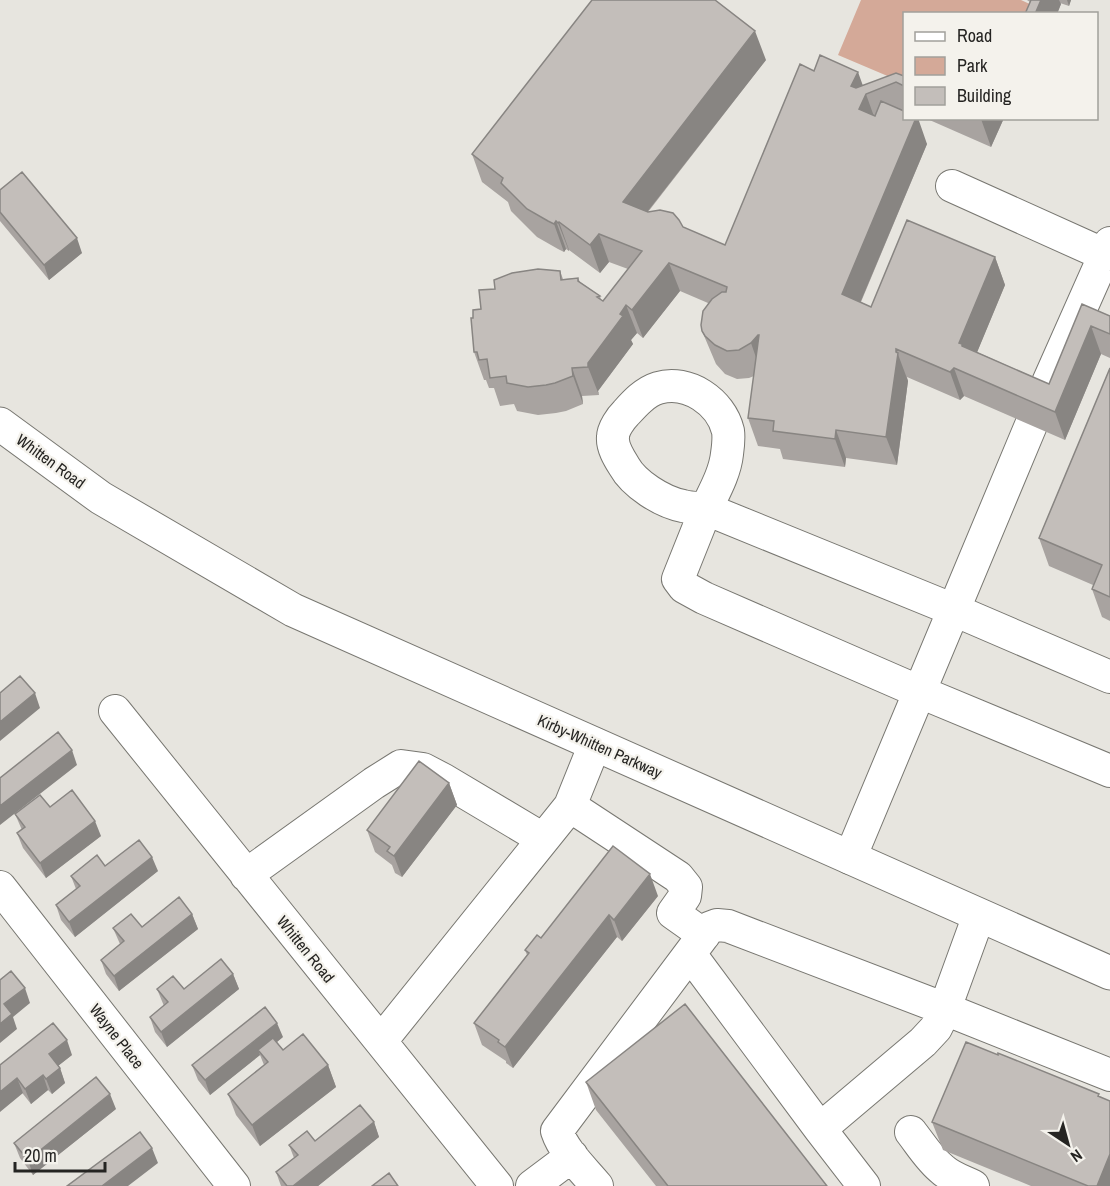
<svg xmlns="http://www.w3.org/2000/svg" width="1110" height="1186" viewBox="0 0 1110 1186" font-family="'Archivo Narrow',sans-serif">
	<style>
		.green { fill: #d4a998 }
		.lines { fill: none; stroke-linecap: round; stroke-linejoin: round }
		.minor-casing { stroke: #787771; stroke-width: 34 }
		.major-casing { stroke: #787771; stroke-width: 35 }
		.minor { stroke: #fff; stroke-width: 32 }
		.major { stroke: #fff; stroke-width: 33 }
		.wall { fill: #a8a3a0 }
		.shaded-wall { fill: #888582 }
		.building { fill: #c3beba; stroke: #888582; stroke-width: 1.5 }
		.labels { text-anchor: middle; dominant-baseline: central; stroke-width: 4.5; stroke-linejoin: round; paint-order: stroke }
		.street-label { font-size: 16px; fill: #252422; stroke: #f4f2ec }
	</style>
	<rect width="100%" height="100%" fill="#e7e5df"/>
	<path class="green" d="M861,0h160l13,6 -4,7 -126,1v69l-66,-28z"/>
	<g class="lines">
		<g class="minor-casing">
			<path id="minor" d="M952,186l153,69
				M1039,403l71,-160
				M1110,677l-156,-67 -248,-101c8,-17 19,-36 21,-55 1,-7 2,-16 1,-23 -7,-29 -40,-52 -70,-43 -13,4 -23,15 -32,25 -5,5 -13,16 -13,24 -1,10 6,21 11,29 10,18 38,36 59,40 7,2 15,2 23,3l-28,70 6,8 20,11 216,94 190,79
				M115,711l382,475
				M595,744l-25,62 108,71 8,10 -1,9 -12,17 31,22
				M850,858l181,-433
				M246,875l128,-92 27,-17 22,3 21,11 99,59
				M0,887l234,299
				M690,954l130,175
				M381,1041l189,-235
				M911,1132c10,13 19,28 32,38 9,8 20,11 30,16
				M532,1186l40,-30
				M597,1186c-14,-17 -33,-34 -40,-55l152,-203 8,-3 11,1 217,83 165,66
				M864,1186l-44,-57 103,-87 13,-14 7,-14 36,-99"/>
		</g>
		<g class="major-casing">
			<path id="major" d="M0,424l101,74 192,112 817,363"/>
		</g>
		<use href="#minor" class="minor"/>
		<use href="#major" class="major"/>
	</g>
	<path class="wall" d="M1027,0h44l-2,6 -9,-3 1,1 -4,10h-22l-5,-12z
		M766,60l-118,152 77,33 89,-174 49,14 41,-9v42l23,26 -66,158 10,5 124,-50 10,28 -28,67 72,32 33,-80 28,12v42l-9,-4 -36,86 -101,-44 -4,4 -53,-23 1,4 -11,84 -51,-7 -1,9 -62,-8 -3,-10 -22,-3 -10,-28 6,-42 -5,2 -12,1 -12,-5 -9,-10 -14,-33 6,-28 -28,-12 -37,47 -6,-5 -6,7 2,4 -35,47 1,4 -17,1 1,8 -17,7 -10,2 -18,2 -21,-4 -3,-7 -14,2 -6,-18h-5l-3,-8h-2l-10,-28 -1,-34 8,-9 14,-20 65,-18 3,8 15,-1 2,4 20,14 1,4 2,1 25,-32 -19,-7 -9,11 -31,-23v1l-3,-2 -2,3 -6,-3 -21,-12 -26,-26 -3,-9 -26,-20 -10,-28z
		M925,118h79l-13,29z
		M0,190l82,63 -33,27 -49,-59z
		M1110,368v253l-8,-4 -10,-28 1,-4 -44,-19 -10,-28z
		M449,783l8,22 -55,72 -7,-4 -3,-8 -17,-13 -8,-22z
		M15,814l86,22 -55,42 -23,-30 -6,-15 5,-3z
		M158,871l-83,66 -14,-17 -5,-15 20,-16 -5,-13z
		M658,896l-36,45 -5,-4 -104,131 -7,-5v-2l-24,-16 -8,-22 53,-68 -2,-5 16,-12z
		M192,914l6,15 -79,62 -13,-17 -5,-14 19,-16 -7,-16 29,-1z
		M233,974l6,15 -72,58 -12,-15 -5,-15 14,-11 -7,-17h27z
		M283,1037l-6,5 6,8 45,15 8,22 -76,59 -24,-31 -8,-21 36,-29 -4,-10 -50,40 -12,-15 -6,-15z
		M72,1055l-14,11 2,2 5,15 -13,11 -4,-4 -17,14 -31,-39z
		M586,1082l241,104h-171l-60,-76z
		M1100,1097l10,89h-79l-88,-36 -11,-28z
		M116,1109l-83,66 -13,-17 -6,-15z
		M374,1122l5,15 -61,49h-37l-5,-14 18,-14 -5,-13 26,-4z"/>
	<path class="shaded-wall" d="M1041,0h18l2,4 -4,10h-22z
		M1067,0h4l-2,6z
		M755,31l11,29 -133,170 -10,-28z
		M858,72l18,50 -17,-13 -8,-23z
		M916,118h2l9,26 -75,178 -10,-28z
		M981,118h23l-13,29 -10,-28z
		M556,221l10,28 -2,3 -10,-28z
		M559,222l10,28v1l-11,-28z
		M599,234l10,28 -9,11 -10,-28z
		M77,238l5,15 -33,27 -5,-15z
		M995,257l10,28 -34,82 -12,-24z
		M669,263l11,28 -37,47 -11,-28z
		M626,305l11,28 -6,7 2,4 -35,47 1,4 -11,-28v-4z
		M1091,326l10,28 -36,86 -10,-28z
		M758,335l10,28 -7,9 -10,-29z
		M896,349l12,32 -11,84 -11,-28z
		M572,368l10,28 1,8 -10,-28z
		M954,368l10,28 -4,4 -10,-28z
		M836,430l10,28 -1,9 -10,-28z
		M35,693l5,15 -40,33v-19z
		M72,750l5,15 -77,60v-19z
		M449,783l8,22 -55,72 -8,-21z
		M95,821l6,15 -55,42 -6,-15z
		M152,857l6,14 -83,66 -6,-15z
		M650,874l8,22 -36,45 -8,-21z
		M192,914l6,15 -79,62 -5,-15z
		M609,915l8,22 -104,131 -8,-21z
		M233,974l6,15 -72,58 -6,-15z
		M25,988l5,15 -17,14 4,12 -17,14v-19l4,-20z
		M277,1023l6,14 -21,17 -4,-4 2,5 -50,40 -5,-15z
		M67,1040l5,15 -18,14 -5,-15z
		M328,1065l8,22 -76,59 -8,-21z
		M60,1068l5,15 -13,11 -6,-15z
		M43,1075l5,15 -17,14 -6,-15z
		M17,1078l6,15 -23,19v-20z
		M110,1094l6,15 -83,66 -5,-15z
		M374,1122l5,15 -61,49h-25z
		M152,1148l6,15 -30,23h-26z
		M1110,1154v32h-13z"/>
	<path class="building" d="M592,0h123l40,31 -132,171 25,10 12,-2 13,3 6,7 4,7 42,18 75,-181 14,7 6,-16 38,17 -7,14 5,2 40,-15 8,3v10l-8,-4 -30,12 -7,15 16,7 6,-15 23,10v7h12l-74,176 29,13 36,-87 88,37 -36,86 3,1v2l87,38 33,-80 28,12v18l-19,-8 -36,86 -101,-44 -4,4 -54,-23v3l2,1 -12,84 -50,-7 -1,9 -62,-8 1,-10 -26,-3 11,-83h-1l-7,8 -12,7 -12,1 -12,-6 -10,-9 -3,-5 -1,-6 2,-14 9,-12 10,-7h4l1,-5 -58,-24 -37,47 -6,-5 -6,9 3,2 -35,47v4l-16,1 1,8 -18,7 -9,2 -18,2 -21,-4 -1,-7 -16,2 -3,-19 -8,1 -2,-8h-3l-3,-34h2v-8l8,-1 -2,-19 16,-1 -1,-9 18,-7 26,-4 22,2 1,9 17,-2v3l22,15 -3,1 6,4 39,-50 -43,-17 -9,11 -31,-23 -1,1 -2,-2 -2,3 -6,-3 -21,-12 -26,-26 2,-5 -31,-24z
		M1031,0h10l-6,14h-10z
		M22,172l55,66 -33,27 -44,-53v-22z
		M1110,368v229l-18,-8 10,-24 -63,-27z
		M20,676l15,17 -35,29v-29z
		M58,732l14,18 -72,56v-28z
		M419,761l30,22 -55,73 -7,-5 3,-4 -23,-17z
		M72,790l23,31 -55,42 -23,-30 8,-6 -10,-13 25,-19 10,12z
		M139,840l13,17 -83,65 -13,-17 24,-19 -9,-10 26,-21 8,11z
		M613,846l37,28 -36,46 -5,-5 -104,132 -7,-5 1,-2 -25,-17 55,-70 -4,-3 12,-15 4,3z
		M179,897l13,17 -78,62 -13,-16 23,-19 -11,-13 18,-14 11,13z
		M221,959l12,15 -72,58 -11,-15 18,-15 -11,-13 16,-13 11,13z
		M11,971l14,17 -21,16 8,10 -12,10v-44z
		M685,1004l142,182h-159l-82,-104z
		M265,1007l12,16 -72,57 -13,-15z
		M53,1023l14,17 -18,14 11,14 -14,11 -3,-4 -18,14 -8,-11 -17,14v-27z
		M303,1034l25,31 -76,60 -24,-31 40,-32 -10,-12 15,-12 10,12z
		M966,1042l32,13v-2l101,41 -1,2 12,5v53l-13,32h-9l-156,-64z
		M96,1077l14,17 -82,66 -14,-17z
		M360,1105l14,17 -81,64h-6l-11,-14 22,-17 -9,-10 18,-14 8,10z
		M140,1132l12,16 -50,38h-35z
		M389,1173l9,13h-26z"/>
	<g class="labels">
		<g class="street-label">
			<text transform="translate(51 461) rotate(36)">Whitten Road</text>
			<text transform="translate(600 746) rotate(24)">Kirby-Whitten Parkway</text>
			<text transform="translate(306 949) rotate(51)">Whitten Road</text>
			<text transform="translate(117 1036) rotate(52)">Wayne Place</text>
		</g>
	</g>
	<rect x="903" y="12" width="195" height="108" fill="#f4f2ec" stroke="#a1a09b" stroke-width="1.5"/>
	<rect x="915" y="32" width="30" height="9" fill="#ffffff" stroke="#a1a09b" stroke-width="1.5"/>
	<text x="957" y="42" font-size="18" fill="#252422">Road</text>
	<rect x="915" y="57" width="30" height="18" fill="#d4a998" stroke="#a1a09b" stroke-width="1.5"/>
	<text x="957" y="72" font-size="18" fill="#252422">Park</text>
	<rect x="915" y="87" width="30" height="18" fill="#c3beba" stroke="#a1a09b" stroke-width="1.5"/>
	<text x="957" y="102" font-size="18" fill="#252422">Building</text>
	<g transform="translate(1068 1144) rotate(144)" stroke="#f4f2ec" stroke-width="4.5" paint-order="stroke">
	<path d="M0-4.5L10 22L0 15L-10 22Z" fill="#252422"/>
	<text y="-9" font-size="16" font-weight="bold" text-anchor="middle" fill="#252422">N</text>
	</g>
	<path d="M15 1162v9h90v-9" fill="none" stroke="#252422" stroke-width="3"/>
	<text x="24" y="1162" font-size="18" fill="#252422" stroke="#f4f2ec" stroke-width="4.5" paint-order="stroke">20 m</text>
</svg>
